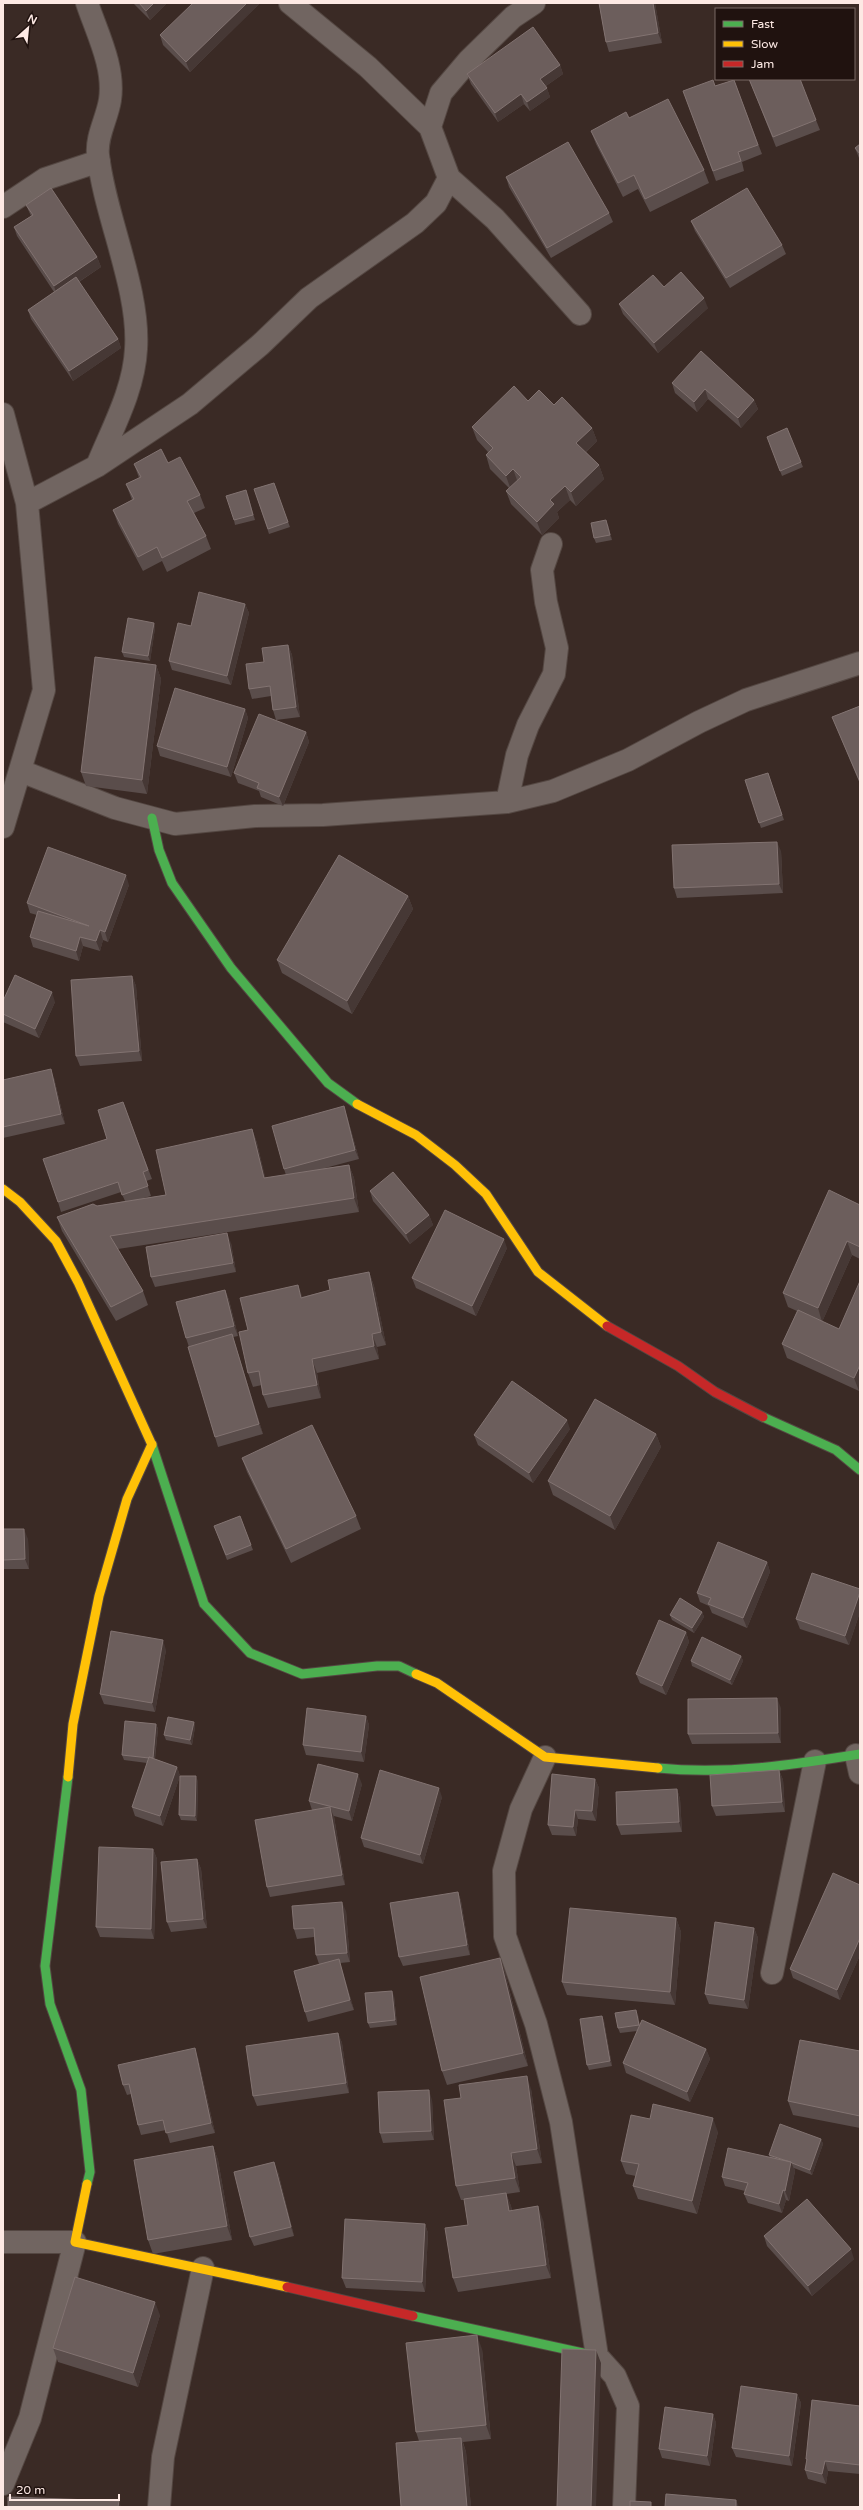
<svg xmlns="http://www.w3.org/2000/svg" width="863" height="2510" viewBox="0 0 863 2510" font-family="'Varela Round',sans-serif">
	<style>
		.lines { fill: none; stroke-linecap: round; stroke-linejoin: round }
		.street-casing { stroke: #544742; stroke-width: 24 }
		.fast-casing { stroke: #544742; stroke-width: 11 }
		.slow-casing { stroke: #544742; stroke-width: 11 }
		.jam-casing { stroke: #544742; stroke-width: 11 }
		.street { stroke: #716561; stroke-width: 22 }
		.fast { stroke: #4caf50; stroke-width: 9 }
		.slow { stroke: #ffc107; stroke-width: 9 }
		.jam { stroke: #c62828; stroke-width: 9 }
		.wall { fill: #5a4d4b }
		.shaded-wall { fill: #463835 }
		.building { fill: #6c5e5c; stroke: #827371 }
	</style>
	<rect width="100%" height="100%" fill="#3a2a25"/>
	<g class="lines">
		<g class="street-casing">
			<path id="street" d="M87,3c10,30 28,64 23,97 -3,19 -14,36 -12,55 7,62 42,134 38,194 -2,41 -24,80 -39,117
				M290,3l78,64 62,60
				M449,178l46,41 85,95
				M3,207l42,-28 54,-18
				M3,414l24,89 17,187 -41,137
				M27,503l70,-37 93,-62 70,-59 49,-47 106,-75 21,-20 13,-25 -19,-51 11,-34 28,-33 44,-43 21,-14
				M21,768l5,5 89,35 60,16 80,-8 68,-1 184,-13 46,-11 75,-31 71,-38 47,-22 114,-37
				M507,802l10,-47 11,-30 26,-51 3,-26 -11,-46 -4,-32 9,-26
				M856,1755l4,18
				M545,1757l-24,52 -17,62 1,65 31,88 25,98 36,234 18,20 13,30 -4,101
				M772,1973l43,-212
				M3,2242h72l-45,176 -27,66
				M159,2507l4,-50 40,-189"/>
		</g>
		<g class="fast-casing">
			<path id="fast" d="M152,818l7,32 13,33 59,85 97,115 29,21
				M763,1417l73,33 24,20
				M152,1445l52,159 46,49 52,21 75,-8h22l17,8
				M658,1768c68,7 135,-3 202,-14
				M68,1777l-23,189 5,38 31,86 9,82 -3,12
				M413,2316l179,39"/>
		</g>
		<g class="slow-casing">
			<path id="slow" d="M357,1104l59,31 39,30 31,29 52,78 69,54
				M3,1189l17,13 36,39 22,41 74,163
				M416,1674l21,9 108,74 113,11
				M68,1777l5,-53 26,-128 28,-97 25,-55
				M87,2184l-12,58 212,45"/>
		</g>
		<g class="jam-casing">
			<path id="jam" d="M607,1326l71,40 37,26 48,25
				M287,2287l126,29"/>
		</g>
		<use href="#street" class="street"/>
		<use href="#fast" class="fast"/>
		<use href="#slow" class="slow"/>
		<use href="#jam" class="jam"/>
	</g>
	<path class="wall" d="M133,3h34l-17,17z
		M260,3l-70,69 -27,-27 -3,-10z
		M599,3h56l7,40 -53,9 -3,-10z
		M560,65l3,9 -17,12 4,11 -20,14 -6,-7 -26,18 -27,-38 -4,-10z
		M749,79l67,41 4,10 -44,17z
		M734,80l28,74 -20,8 2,9 -28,10 -33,-90 32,-5z
		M629,118l75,52 5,13 -59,29 -12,-23 -15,8 -27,-53 -5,-13z
		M860,144v15l-1,-1 -4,-10z
		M506,177l103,36 4,9 -62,36 -42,-71z
		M26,205l71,52 4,10 -22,15 39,57 3,9 -48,33 -42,-62 -3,-9 26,-18 -37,-56 -3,-9 17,-11z
		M691,221l91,24 4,9 -56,34 -35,-57z
		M664,287l44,21 -50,45 -35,-39 -4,-10z
		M672,383l82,17 4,9 -17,19 -33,-29 -11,13 -22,-19z
		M528,401l26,4 38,23 5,13 -11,11 13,13 5,14 -28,27 -6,-6 -13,12 2,6 -17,17 -31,-31 -5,-13 3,-3 -19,-19 -4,-14 2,-3 -11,-12 -5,-13z
		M787,428l16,39 -21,9 -15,-39z
		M168,463l32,32 5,13 -11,5 12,23 5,13 -44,23 -5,-11 -19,10 -25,-47 -5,-14 19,-10 -6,-16 13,-6 -5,-14z
		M274,483l16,44 -21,7 -15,-45z
		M248,495l7,25 -20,5 -1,-5z
		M608,525l4,15 -16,3 -2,-5z
		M245,604l4,9 -18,72 -59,-15 -3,-9 22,-35z
		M154,623l1,5 -5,33 -26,-4 -2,-5z
		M288,645l4,10 8,62 -24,3 -3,-10 -2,-14 -19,3 -3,-10 15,-27z
		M156,665l5,14 -14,115 -61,-8 -5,-14z
		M860,706v78l-28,-67z
		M245,709l3,9 -17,59 -71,-21 -3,-10z
		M306,732l3,10 -26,64 -22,-9 -2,-6 -21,-8 -4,-10z
		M768,773l16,47 -23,8 -16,-48z
		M781,851l2,42 -106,5 -3,-10z
		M129,885l-21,57 -5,-2 -3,11 -17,-5 -4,15 -46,-14 -3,-10 7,-22 -7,-2 -3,-10z
		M408,896l5,13 -61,105 -70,-41 -5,-13z
		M132,976l4,10 6,75 -62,5 -4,-10z
		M3,1001l52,1 -16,36 -36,-16z
		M54,1078l11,46 -62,14v-58z
		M123,1102l29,77 -6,2 5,15 -7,2 22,-3 86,-66 5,14 8,35 21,-3 -2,-6 63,-53 12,43 -34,9 24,-3 5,13 5,34 -241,37 25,42 5,14 -32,16 -54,-90 -5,-14 40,-11 28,-5 -4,-9 -60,20 -3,-10 49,-63z
		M370,1191l59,24 4,10 -23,19 -37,-43z
		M860,1205v54l-8,-4 -30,67 17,7 21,-48v109l-1,1 -72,-33 -5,-14 15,-33 -9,-4 -5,-14z
		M231,1243l5,29 -81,15 -4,-10z
		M507,1248l-31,68 -60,-28 -4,-10z
		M369,1272l5,14 12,59 -9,2 2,12 -62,14 4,25 -53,10 -5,-13 -1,-10 -9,2 -5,-14v-43l54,-33 28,-7z
		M225,1290l4,10 9,36 -5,1 30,97 -45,13 -3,-10 -26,-90 -3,-9z
		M570,1429l-37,54 -55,-38 -4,-10z
		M656,1434l5,13 -46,83 -62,-35 -5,-14z
		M242,1458l114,58 5,13 -70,34 -44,-91z
		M3,1511l1,18 24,10 1,30h-26z
		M240,1516l13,34 -26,10 -13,-34z
		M767,1562l3,10 -23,56 -35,-15 -3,-7 -9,-4 -3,-9z
		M860,1589v23l-11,33 -49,-16 -4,-10z
		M702,1612l2,5 -10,16 -22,-13 -2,-5z
		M686,1632l3,10 -23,53 -26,-12 -4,-9z
		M166,1650l-11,62 -51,-8 -4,-10z
		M741,1656l2,5 -11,24 -40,-19 -1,-5z
		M781,1708v35l-89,1 -4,-10z
		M366,1716l3,9 -5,37 -58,-7 -3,-10z
		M194,1722l1,5 -3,18 -26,-5 -2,-5z
		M156,1724l2,5 -3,30 22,8 3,9 -17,50 -28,-10 -3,-9 15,-44 -23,-3 -2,-5z
		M779,1770l4,10 2,32 -69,4 -4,-10z
		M595,1779l4,9 -3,33 -18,-2 -2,17 -24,-1 -4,-10z
		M198,1781l-1,40 -16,-1 -2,-5z
		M362,1784l-10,37 -18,-5 11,69 -75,12 -3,-10 45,-77 -3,-9z
		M677,1789l3,10 2,33 -61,3 -4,-10z
		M442,1797l-19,67 -59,-17 -3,-9z
		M153,1849l4,10 -3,80 -54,-2 -4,-10z
		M197,1859l4,10 6,59 -36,4 -4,-10z
		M860,1885v70l-20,45 -47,-22 -3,-9z
		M458,1892l3,9 9,54 -67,11 -4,-9z
		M346,1911l4,51 -10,1 14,47 -46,12 -3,-10 14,-48 -3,-9 -2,-18 -17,2 -3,-10z
		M676,1918l5,14 -6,73 -108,-10 -5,-13z
		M754,1928l4,10 -10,71 -39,-5 -4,-10z
		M500,1958l5,14 23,94 -81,19 -5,-14z
		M394,1996l3,29 -27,3 -2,-5z
		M638,2015l2,11 66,23 4,10 -20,43 -64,-29 -3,-10 14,-32 -17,2 -2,-5z
		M602,2016l2,5 8,45 -23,4 -2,-5z
		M338,2033l4,10 7,50 -92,13 -4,-10z
		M860,2051v77l-67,-13 -5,-14z
		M198,2058l17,75 -45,10 -4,-13 -25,5 -3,-10 -7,-31 -4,1 -4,-10z
		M531,2089l11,74 -26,3 4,26 -14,2 5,12 1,5 31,9 8,58 -93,14 -5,-14 15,-53 -3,-25h-4l-5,-14z
		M432,2100l2,40 -51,3 -3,-10z
		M650,2119l68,13 -21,82 -59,-15 -5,-13 3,-10 -10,-2 -5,-13z
		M821,2139l2,5 -11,31 -18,-7 1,3 -6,30 -3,-1 -4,13 -34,-10 -4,-9 1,-3 -20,-5 -3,-9 48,-20 -1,-2z
		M213,2146l5,14 14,80 -79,14 -5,-14z
		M278,2172l16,64 -40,10 -4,-9z
		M425,2224l3,9 -3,59 -79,-4 -4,-10z
		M764,2236l90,23 -42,37 -45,-50z
		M160,2315l-22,72 -80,-25 -5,-14z
		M482,2349l9,90 -28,3 3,10 5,55h-70l18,-66 -3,-9z
		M797,2394l4,9 -9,63 -56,-9 -4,-9z
		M860,2406v68l-32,-3 -2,13 -18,-5 -3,-9 2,-8 -1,-3z
		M713,2414l3,9 -6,43 -48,-8 -3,-9z"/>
	<path class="shaded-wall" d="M154,3h13l-17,17 -4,-9z
		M247,3h13l-70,69 -4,-10z
		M653,3h2l7,40 -4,-10z
		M560,65l3,9 -20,14 -3,-9z
		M547,88l3,9 -20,14 -3,-9z
		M521,94l3,10 -26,18 -3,-9z
		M97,257l4,10 -44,29 -3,-10z
		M704,298l4,10 -50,45 -4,-10z
		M118,339l3,9 -48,33 -4,-10z
		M705,389l3,10 -11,13 -3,-10z
		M754,400l4,9 -17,19 -3,-10z
		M592,428l5,13 -16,15 -5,-13z
		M599,465l5,14 -28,27 -5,-14z
		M513,469l5,14 -7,7 -5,-14z
		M565,486l5,14 -13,12 2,6 -17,17 -5,-13 13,-22z
		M606,520l2,5 4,15 -2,-5z
		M245,604l4,9 -18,72 -4,-9z
		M154,623l1,5 -5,33 -2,-5z
		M288,645l4,10 8,62 -4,-10z
		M156,665l5,14 -14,115 -5,-14z
		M245,709l3,9 -17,59 -4,-10z
		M306,732l3,10 -26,64 -4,-9z
		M777,842l4,9 2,42 -4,-9z
		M126,875l3,10 -21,57 -3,-10z
		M408,896l5,13 -61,105 -5,-13z
		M100,930l3,10 -3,11 -4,-10z
		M80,937l3,9 -4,15 -3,-10z
		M132,976l4,10 6,75 -3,-10z
		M52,992l3,10 -16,36 -4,-9z
		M51,1069l3,9 11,46 -4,-10z
		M344,1106l3,10 12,43 -4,-9z
		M252,1129l5,14 12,49 -5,-14z
		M349,1165l5,13 5,34 -5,-14z
		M429,1215l4,10 -23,19 -4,-10z
		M227,1233l4,10 5,29 -3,-9z
		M504,1239l3,9 -31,68 -4,-10z
		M847,1241l5,14 -30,67 -4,-14z
		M369,1272l5,14 12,59 -5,-13z
		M298,1285l5,13h-2z
		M225,1290l4,10 9,36 -4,-10z
		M232,1334l3,10 28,90 -4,-10z
		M372,1334l5,13 2,12 -5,-13z
		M312,1359l5,14 4,25 -4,-13z
		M860,1365v25l-1,1 -5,-13z
		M567,1420l3,9 -37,54 -4,-10z
		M656,1434l5,13 -46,83 -5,-14z
		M24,1529l4,10 1,30 -4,-10z
		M767,1562l3,10 -23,56 -4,-10z
		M860,1592v20l-11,33 -4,-9z
		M702,1612l2,5 -10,16 -2,-5z
		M686,1632l3,10 -23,53 -4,-9z
		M163,1640l3,10 -11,62 -3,-9z
		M741,1656l2,5 -11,24 -2,-5z
		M777,1698l4,10v35l-3,-10z
		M366,1716l3,9 -5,37 -3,-10z
		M194,1722l1,5 -3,18 -2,-5z
		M156,1724l2,5 -4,34 -1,-5z
		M177,1767l3,9 -17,50 -3,-10z
		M779,1770l4,10 2,32 -3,-10z
		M358,1774l4,10 -10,37 -3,-10z
		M196,1776l2,5 -1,40 -2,-5z
		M595,1779l4,9 -3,33 -4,-10z
		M439,1788l3,9 -19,67 -3,-9z
		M677,1789l3,10 2,33 -3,-10z
		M330,1807l4,10 11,68 -3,-10z
		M575,1810l3,9 -2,17 -3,-9z
		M153,1849l4,10 -3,80 -3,-10z
		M197,1859l4,10 6,59 -4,-9z
		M458,1892l3,9 9,54 -3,-10z
		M342,1902l4,9 4,51 -3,-9z
		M676,1918l5,14 -6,73 -5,-13z
		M754,1928l4,10 -10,71 -4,-9z
		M860,1938v17l-20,45 -3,-10z
		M500,1958l5,14 23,94 -5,-13z
		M339,1959l3,9 12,42 -4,-10z
		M392,1991l2,5 3,29 -2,-5z
		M636,2010l2,5 2,15z
		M602,2016l2,5 8,45 -2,-5z
		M338,2033l4,10 7,50 -3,-10z
		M195,2048l3,10 17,75 -4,-10z
		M706,2049l4,10 -20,43 -3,-10z
		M527,2076l4,13 11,74 -5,-14z
		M429,2090l3,10 2,40 -3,-9z
		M713,2118l5,14 -21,82 -5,-13z
		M821,2139l2,5 -11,31 -2,-5z
		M213,2146l5,14 14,80 -5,-14z
		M511,2153l5,13 4,26 -5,-14z
		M274,2162l4,10 16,64 -3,-9z
		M791,2162l4,9 -6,30 -4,-10z
		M783,2190l3,10 -4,13 -3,-9z
		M506,2193l5,13 3,19 -5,-14z
		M538,2206l5,14 8,58 -5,-13z
		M425,2224l3,9 -3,59 -3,-10z
		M851,2249l3,10 -42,37 -4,-10z
		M155,2302l5,13 -22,72 -5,-14z
		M477,2335l5,14 9,90 -5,-14z
		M596,2350l5,13 -5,144h-5z
		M797,2394l4,9 -9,63 -3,-10z
		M713,2414l3,9 -6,43 -3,-10z
		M461,2438l5,14 5,55h-4z
		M825,2461l3,10 -2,13 -4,-10z
		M736,2500l3,7h-3z
		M119,2501l2,6h-3z"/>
	<path class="building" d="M139,3h15l-8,8z
		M193,3h54l-61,59 -26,-27z
		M599,3h54l5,30 -52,9z
		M533,27l27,38 -20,14 7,9 -20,14 -6,-8 -26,19 -28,-39z
		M749,79h51l16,41 -43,17z
		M713,80l2,6 19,-6 24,65 -20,7 3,9 -28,10 -30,-80z
		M668,99l36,71 -59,29 -11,-24 -16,8 -27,-52 35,-19 3,6z
		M568,142l41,71 -62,35 -41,-71z
		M860,144v10l-5,-6z
		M51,188l46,69 -43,29 -40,-59 19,-12 -7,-10z
		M747,188l35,57 -56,33 -35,-57z
		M681,272l23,26 -50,45 -35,-39 34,-29 11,12z
		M76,277l42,62 -49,32 -41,-61z
		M701,351l53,49 -16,18 -33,-29 -11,13 -22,-19z
		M514,386l14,15 11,-11 15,15 8,-8 30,31 -16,15 23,22 -28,27 -6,-6 -15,14 4,4 -17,18 -31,-31 15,-14 -8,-8 -7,7 -20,-21 7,-7 -21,-21z
		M787,428l14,34 -21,9 -13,-34z
		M161,449l7,14 12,-6 20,38 -13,6 19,35 -44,22 -5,-11 -19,10 -25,-47 21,-11 -8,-15 15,-7 -7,-13z
		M274,483l14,39 -20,7 -14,-40z
		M246,490l7,25 -19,5 -8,-24z
		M606,520l4,15 -16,3 -3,-15z
		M199,592l46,12 -18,72 -58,-15 9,-38 13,3z
		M128,618l26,5 -6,33 -26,-4z
		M288,645l8,62 -23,3 -3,-24 -21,3 -3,-25 18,-2 -2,-14z
		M95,657l61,8 -14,115 -61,-8z
		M175,688l70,21 -18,58 -70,-21z
		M860,706v76l-28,-65z
		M259,714l47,18 -27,65 -22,-9 2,-5 -25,-10z
		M768,773l14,42 -23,8 -14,-43z
		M777,842l2,42 -105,4 -2,-43z
		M48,847l78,28 -21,57 -5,-2 -4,11 -16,-4 -4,14 -46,-14 8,-26 51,15 -62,-23z
		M339,855l69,41 -61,105 -70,-41z
		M15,975l37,17 -17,37 -32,-15v-13z
		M132,976l7,75 -63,5 -5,-76z
		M51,1069l10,45 -58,13v-47z
		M123,1102l25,68 -5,2 5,14 -26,9 -4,-13 -60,20 -15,-43 64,-20 -9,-29z
		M344,1106l11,44 -71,19 -12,-43z
		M252,1129l12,49 85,-13 5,33 -244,38 33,55 -32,16 -54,-90 36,-13 4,2 69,-11 -10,-45z
		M393,1172l36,43 -23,19 -36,-43z
		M829,1190l31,15v42l-13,-6 -29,67 -35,-15z
		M445,1210l59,29 -32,67 -60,-28z
		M227,1233l6,30 -82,14 -5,-30z
		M369,1272l12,60 -9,2 2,12 -62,13 5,26 -54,10 -4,-24 -11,2 -9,-41 9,-2 -8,-32 58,-13 3,13 29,-8 -2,-10z
		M860,1281v84l-6,13 -72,-34 16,-34 41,19z
		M225,1290l9,36 -48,12 -10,-36z
		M232,1334l27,90 -44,13 -27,-90z
		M512,1381l55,39 -38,53 -55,-38z
		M595,1399l61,35 -46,82 -62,-35z
		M312,1425l44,91 -70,33 -44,-91z
		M240,1516l11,29 -25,10 -12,-29z
		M3,1529h21l1,30 -22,1z
		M718,1542l49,20 -24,56 -35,-14 3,-6 -14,-5z
		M812,1573l48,16v3l-15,44 -49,-17z
		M680,1598l22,14 -10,16 -22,-13z
		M659,1620l27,12 -24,54 -26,-12z
		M111,1631l52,9 -11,63 -52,-9z
		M702,1637l39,19 -11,24 -39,-19z
		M777,1698l1,35 -90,1v-35z
		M307,1708l59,8 -5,36 -58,-7z
		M168,1717l26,5 -4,18 -26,-5z
		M125,1721l31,3 -3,34 -4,-1v1l-27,-3z
		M149,1757l28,10 -17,49 -28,-9z
		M318,1764l40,10 -9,37 -40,-10z
		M380,1770l59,18 -19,67 -59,-17z
		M779,1770l3,32 -70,4 -2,-31z
		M552,1774l43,5 -3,32 -17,-1 -2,17 -25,-2z
		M180,1776h16l-1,40 -16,-1z
		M677,1789l2,33 -62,3 -1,-33z
		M330,1807l12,68 -75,12 -12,-67z
		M99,1847l54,2 -2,80 -55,-2z
		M197,1859l6,60 -36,3 -6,-60z
		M833,1873l27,12v53l-23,52 -47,-21z
		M458,1892l9,53 -68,12 -9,-54z
		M342,1902l5,51 -31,2 -2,-27 -20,1 -2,-23z
		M570,1908l106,10 -6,74 -108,-10z
		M715,1922l39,6 -10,72 -39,-6z
		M500,1958l23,95 -81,18 -22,-94z
		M339,1959l11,41 -45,12 -11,-41z
		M392,1991l3,29 -27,3 -3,-30z
		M636,2010l3,15 -21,3 -3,-15z
		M602,2016l8,45 -23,4 -7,-46z
		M642,2020l64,29 -19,43 -64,-29z
		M338,2033l8,50 -93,13 -7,-50z
		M800,2040l60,11v65l-72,-15z
		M195,2048l16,75 -45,10 -3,-13 -25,5 -9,-41 -6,1 -5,-20z
		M527,2076l10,73 -26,4 4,25 -59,8 -12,-86 17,-2 -2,-13z
		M429,2090l2,41 -51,2 -2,-41z
		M653,2104l60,14 -21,83 -59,-15 6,-22 -18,-3 10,-46 19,4z
		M780,2124l41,15 -11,31 -18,-7 -1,-1 -7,-2 -15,-5z
		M213,2146l14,80 -79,14 -14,-80z
		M728,2148l63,14 -6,29 -2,-1 -4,14 -35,-10 4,-11 -26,-6z
		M274,2162l17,65 -41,10 -16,-65z
		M506,2193l3,18 29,-5 8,59 -93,13 -8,-50 23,-3 -4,-26z
		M807,2199l44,50 -43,37 -44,-50z
		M345,2219l80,5 -3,58 -80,-4z
		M75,2277l80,25 -22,71 -80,-25z
		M477,2335l9,90 -70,7 -10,-89z
		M562,2349l34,1 -5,157h-34z
		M741,2386l56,8 -8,62 -57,-8z
		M812,2400l48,6v59l-35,-4 -3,13 -17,-4 2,-11h-1z
		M665,2407l48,7 -6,42 -48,-7z
		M461,2438l6,69h-66l-5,-64z
		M666,2494l70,6v7h-71z
		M8,2497l111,4 -1,6h-110z
		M630,2501l21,1v5h-21z"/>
	<rect width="863" height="2510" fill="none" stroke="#fde9e4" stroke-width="8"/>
	<rect x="715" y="8" width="140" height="72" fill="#20120f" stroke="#786864"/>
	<rect x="723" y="21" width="20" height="6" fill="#4caf50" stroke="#786864"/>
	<text x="751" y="28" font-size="12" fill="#fde9e4">Fast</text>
	<rect x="723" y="41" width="20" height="6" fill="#ffc107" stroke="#786864"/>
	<text x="751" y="48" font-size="12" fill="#fde9e4">Slow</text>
	<rect x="723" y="61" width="20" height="6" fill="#c62828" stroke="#786864"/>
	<text x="751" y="68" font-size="12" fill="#fde9e4">Jam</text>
	<g transform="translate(28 28) rotate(27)" stroke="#20120f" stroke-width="3" paint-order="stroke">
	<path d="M0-3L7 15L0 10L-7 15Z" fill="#fde9e4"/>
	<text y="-6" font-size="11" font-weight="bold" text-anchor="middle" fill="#fde9e4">N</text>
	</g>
	<path d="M10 2494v6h109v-6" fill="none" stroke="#fde9e4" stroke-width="2"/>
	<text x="16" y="2494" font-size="12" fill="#fde9e4" stroke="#20120f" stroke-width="3" paint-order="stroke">20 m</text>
</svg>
